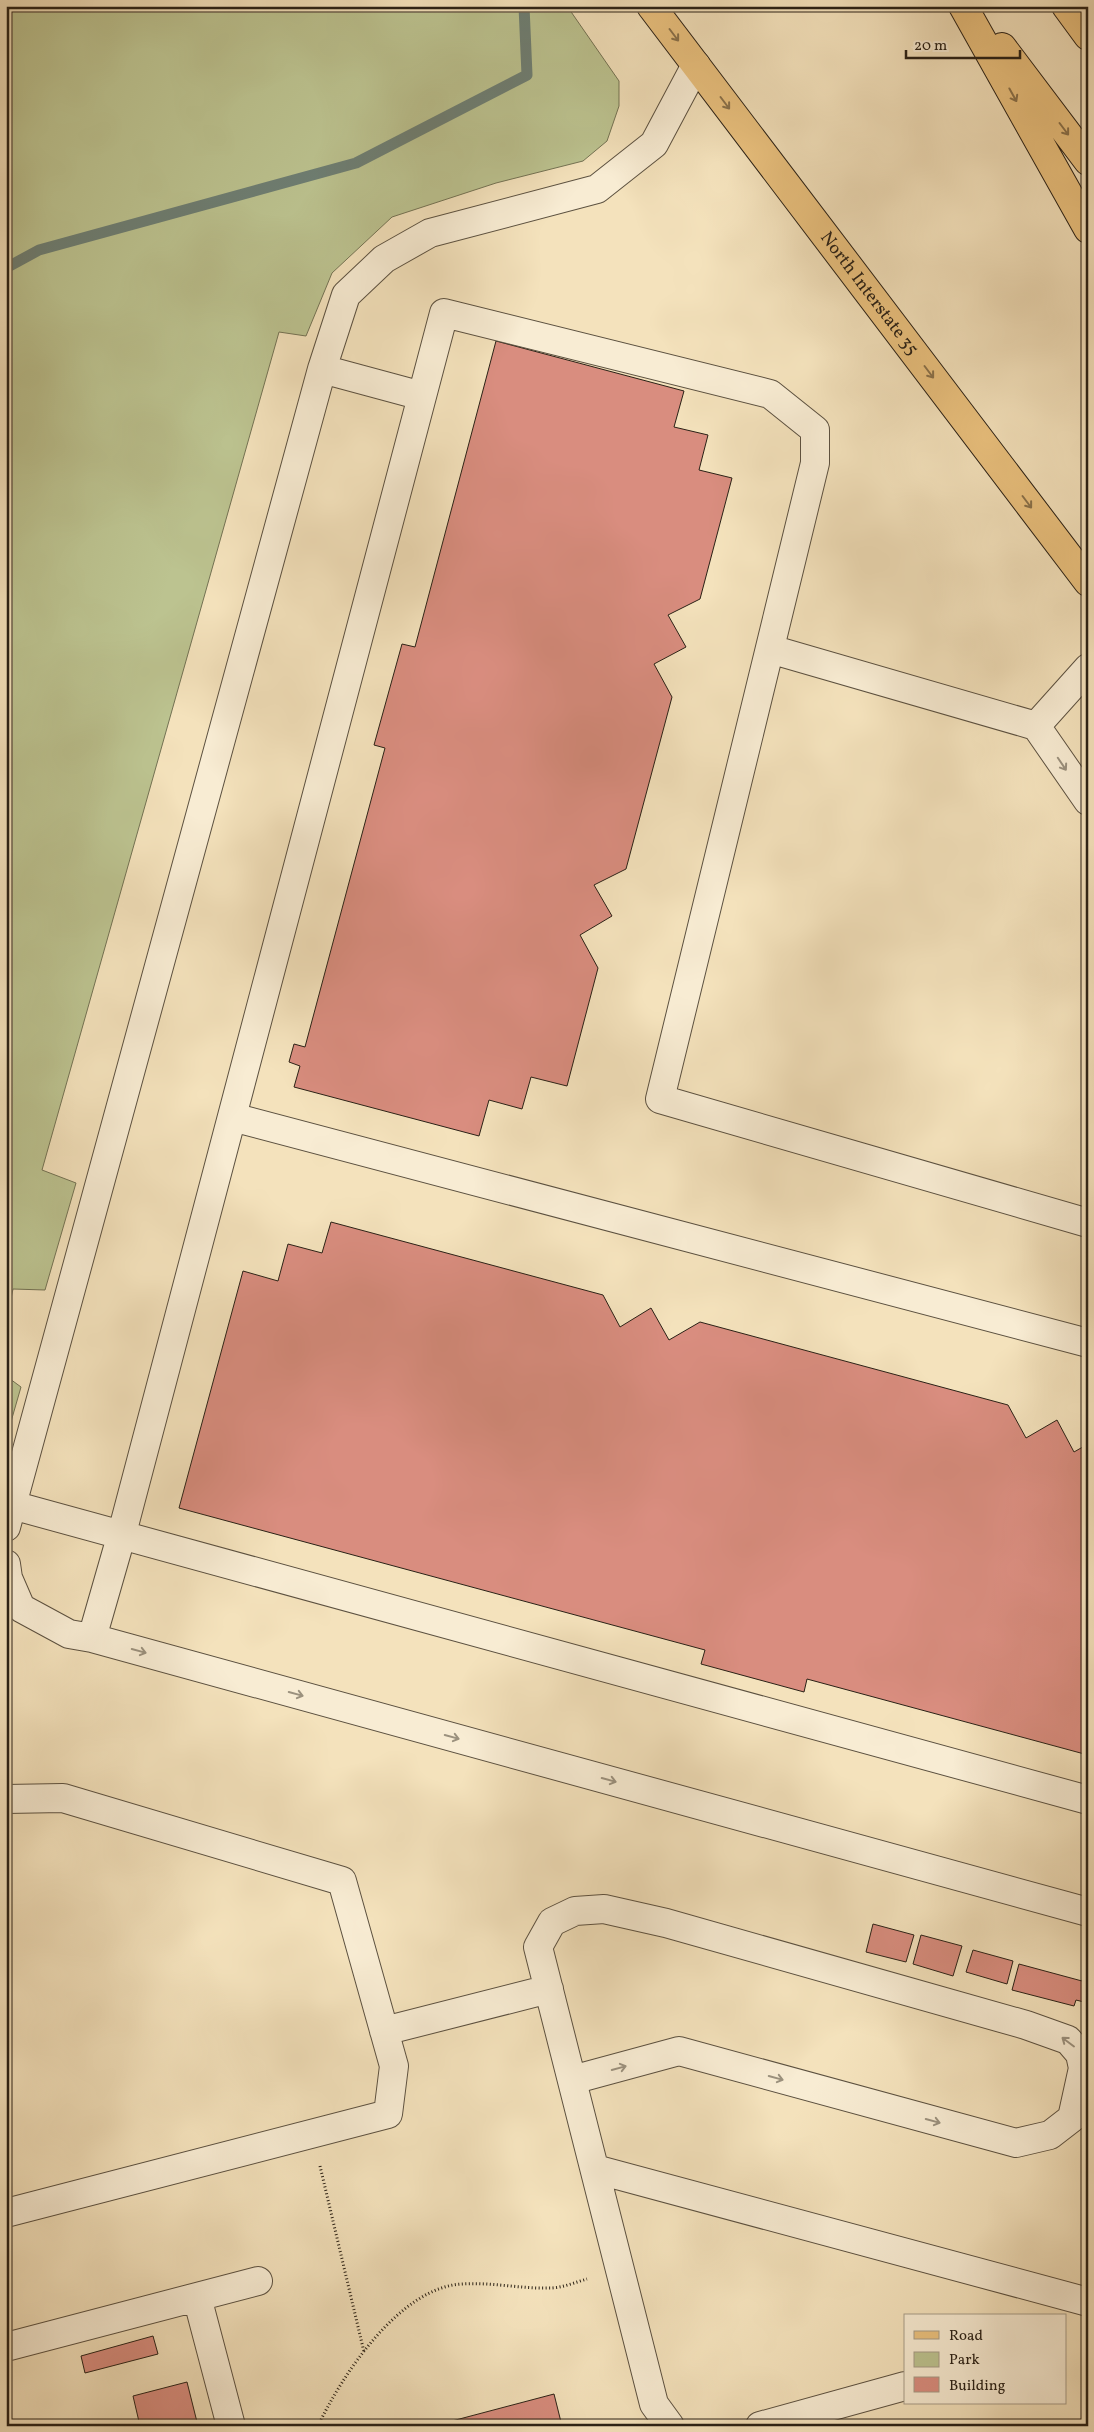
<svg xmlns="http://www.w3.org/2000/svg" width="1094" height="2432" viewBox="0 0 1094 2432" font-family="Vollkorn,serif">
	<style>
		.green { fill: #bcc390; stroke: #737253 }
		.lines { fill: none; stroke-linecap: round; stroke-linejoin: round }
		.stream { stroke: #6e7f74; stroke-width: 11 }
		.building { fill: #d98d7f; stroke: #2a2116 }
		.minor-casing { stroke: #5c5140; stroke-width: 30 }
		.major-casing { stroke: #2a2116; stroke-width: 30 }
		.highway-casing { stroke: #2a2116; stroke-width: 30 }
		.path { stroke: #2a2116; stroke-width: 3; stroke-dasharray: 1 2.5; stroke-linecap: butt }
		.minor { stroke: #f8ecd3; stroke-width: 28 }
		.major { stroke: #eac17e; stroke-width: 28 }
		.highway { stroke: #eac17e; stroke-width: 28 }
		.oneway { stroke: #8a714a }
		.oneway2 { stroke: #9b917e }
		.labels { text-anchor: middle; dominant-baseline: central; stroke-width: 4; stroke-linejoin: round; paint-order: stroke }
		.street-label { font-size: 18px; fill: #2a2116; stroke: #f8ecd3 }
	</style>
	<rect width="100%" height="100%" fill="#f4e2bc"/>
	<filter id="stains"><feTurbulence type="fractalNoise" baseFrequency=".004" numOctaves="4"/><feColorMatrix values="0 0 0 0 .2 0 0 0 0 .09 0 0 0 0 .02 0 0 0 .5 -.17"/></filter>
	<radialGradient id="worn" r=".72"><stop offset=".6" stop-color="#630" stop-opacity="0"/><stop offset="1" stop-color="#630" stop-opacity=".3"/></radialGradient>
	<path class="green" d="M6,6h561l52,75v25l-12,35 -24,20 -87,22 -104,34 -60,56 -26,63 -27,-4 -237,838 34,13 -31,107 -32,-1 -7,33z
		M6,1376l15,11 -15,52z"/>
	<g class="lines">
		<path class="stream" d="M6,268l33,-18 317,-87 171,-88 -3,-69"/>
	</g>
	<path class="building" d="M496,341l188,50 -10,36 34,8 -9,35 33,8 -32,121 -32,16 18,32 -32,17 18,33 -46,172 -32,16 18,31 -32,19 18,33 -31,118 -36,-9 -9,32 -33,-9 -10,36 -185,-49 6,-21 -11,-4 5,-18 11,3 80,-299 -11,-3 28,-101 13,3z
		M331,1222l272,73 17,32 31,-19 18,32 31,-18 308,83 18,33 31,-18 17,32 14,-8v311l-281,-76 -3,13 -103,-28 4,-14 -526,-142 64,-237 35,10 10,-37 34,9z
		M873,1924l41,11 -8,27 -40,-10z
		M921,1935l41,11 -9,30 -40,-12z
		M973,1950l40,11 -6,23 -41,-12z
		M1019,1964l63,17 2,-7 4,1v28l-12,-3 -2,6 -62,-16z
		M153,2336l5,18 -73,19 -4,-17z
		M187,2382l11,44h-58l-7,-30z
		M554,2394l8,32h-129z"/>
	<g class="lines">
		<g class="minor-casing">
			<path id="minor" d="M322,369l100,27
				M770,649l266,77 52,-58
				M1036,726l52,75
				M232,1117l856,226
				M12,1505l1076,295
				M6,1527l316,-1158 24,-74 38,-36 46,-26 167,-44 57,-45 42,-79
				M6,1564l2,14 13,30 48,26 23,4 29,-101 323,-1224 326,81 45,36v33l-155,636 428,124
				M92,1638l996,274
				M6,1799l57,-1 279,83 52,185 -6,48 -382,99
				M384,2031l165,-42
				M572,2080l107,-29 337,92 34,-8 22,-17 11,-50 -3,-14 -12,-14 -42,-15 -360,-102 -62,-14 -29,2 -23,11 -14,25 116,457 16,22
				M595,2169l493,133
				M197,2297l34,129
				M6,2347l252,-66
				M760,2426l145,-40"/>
		</g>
		<g class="major-casing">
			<g id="major">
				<path id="s1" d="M651,6l437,576"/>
			</g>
		</g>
		<g class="highway-casing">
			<path id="highway" d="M963,6l125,223
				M1066,6l22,30
				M1002,47l86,114"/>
		</g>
		<path class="path" d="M320,2166l44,186
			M318,2426c24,-51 82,-139 144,-142 30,-2 59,5 88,4 12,0 26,-6 37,-9
			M323,2426h15"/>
		<use href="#minor" class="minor"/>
		<use href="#major" class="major"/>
		<use href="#highway" class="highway"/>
	</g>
	<defs><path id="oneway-shaft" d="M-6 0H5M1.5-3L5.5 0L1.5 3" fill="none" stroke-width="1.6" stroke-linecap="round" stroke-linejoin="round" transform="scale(1.25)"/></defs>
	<g class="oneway">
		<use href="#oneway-shaft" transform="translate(674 35) rotate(53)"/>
		<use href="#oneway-shaft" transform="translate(1013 95) rotate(61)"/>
		<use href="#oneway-shaft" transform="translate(725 103) rotate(53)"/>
		<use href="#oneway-shaft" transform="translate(1064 129) rotate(53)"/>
		<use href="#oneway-shaft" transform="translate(929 372) rotate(53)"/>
		<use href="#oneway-shaft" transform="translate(1027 502) rotate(53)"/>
	</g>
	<g class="oneway2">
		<use href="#oneway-shaft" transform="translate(1062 764) rotate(56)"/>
		<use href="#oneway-shaft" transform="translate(139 1651) rotate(15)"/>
		<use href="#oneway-shaft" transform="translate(296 1694) rotate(15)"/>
		<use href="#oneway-shaft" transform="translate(452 1737) rotate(15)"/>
		<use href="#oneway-shaft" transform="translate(609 1780) rotate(15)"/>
		<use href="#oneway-shaft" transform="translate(1068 2042) rotate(-143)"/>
		<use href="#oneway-shaft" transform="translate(619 2068) rotate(-15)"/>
		<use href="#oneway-shaft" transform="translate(776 2078) rotate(15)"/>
		<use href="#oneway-shaft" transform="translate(933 2121) rotate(15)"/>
	</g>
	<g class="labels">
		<g class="street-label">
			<text stroke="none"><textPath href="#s1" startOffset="361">North Interstate 35</textPath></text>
		</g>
	</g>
	<rect width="1094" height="2432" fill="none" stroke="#f4e2bc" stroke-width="25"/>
	<rect x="8" y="8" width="1079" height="2417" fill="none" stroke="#2a2116" stroke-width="2.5"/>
	<rect x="12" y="12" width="1069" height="2407" fill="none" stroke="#2a2116"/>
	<rect x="904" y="2314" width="162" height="90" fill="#f8ecd3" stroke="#a69b87"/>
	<rect x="914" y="2331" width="25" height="8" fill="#eac17e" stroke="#a69b87"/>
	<text x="949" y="2340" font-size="15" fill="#2a2116">Road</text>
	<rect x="914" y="2352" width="25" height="15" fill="#bcc390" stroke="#a69b87"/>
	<text x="949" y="2364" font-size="15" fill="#2a2116">Park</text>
	<rect x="914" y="2377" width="25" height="15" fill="#d98d7f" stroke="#a69b87"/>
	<text x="949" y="2390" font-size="15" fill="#2a2116">Building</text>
	<path d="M906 50v8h114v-8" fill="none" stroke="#2a2116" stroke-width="2.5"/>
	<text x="914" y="50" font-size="15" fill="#2a2116" stroke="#f8ecd3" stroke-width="4" paint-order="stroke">20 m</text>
	<rect width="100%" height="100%" filter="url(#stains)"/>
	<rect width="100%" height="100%" fill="url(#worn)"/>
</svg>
